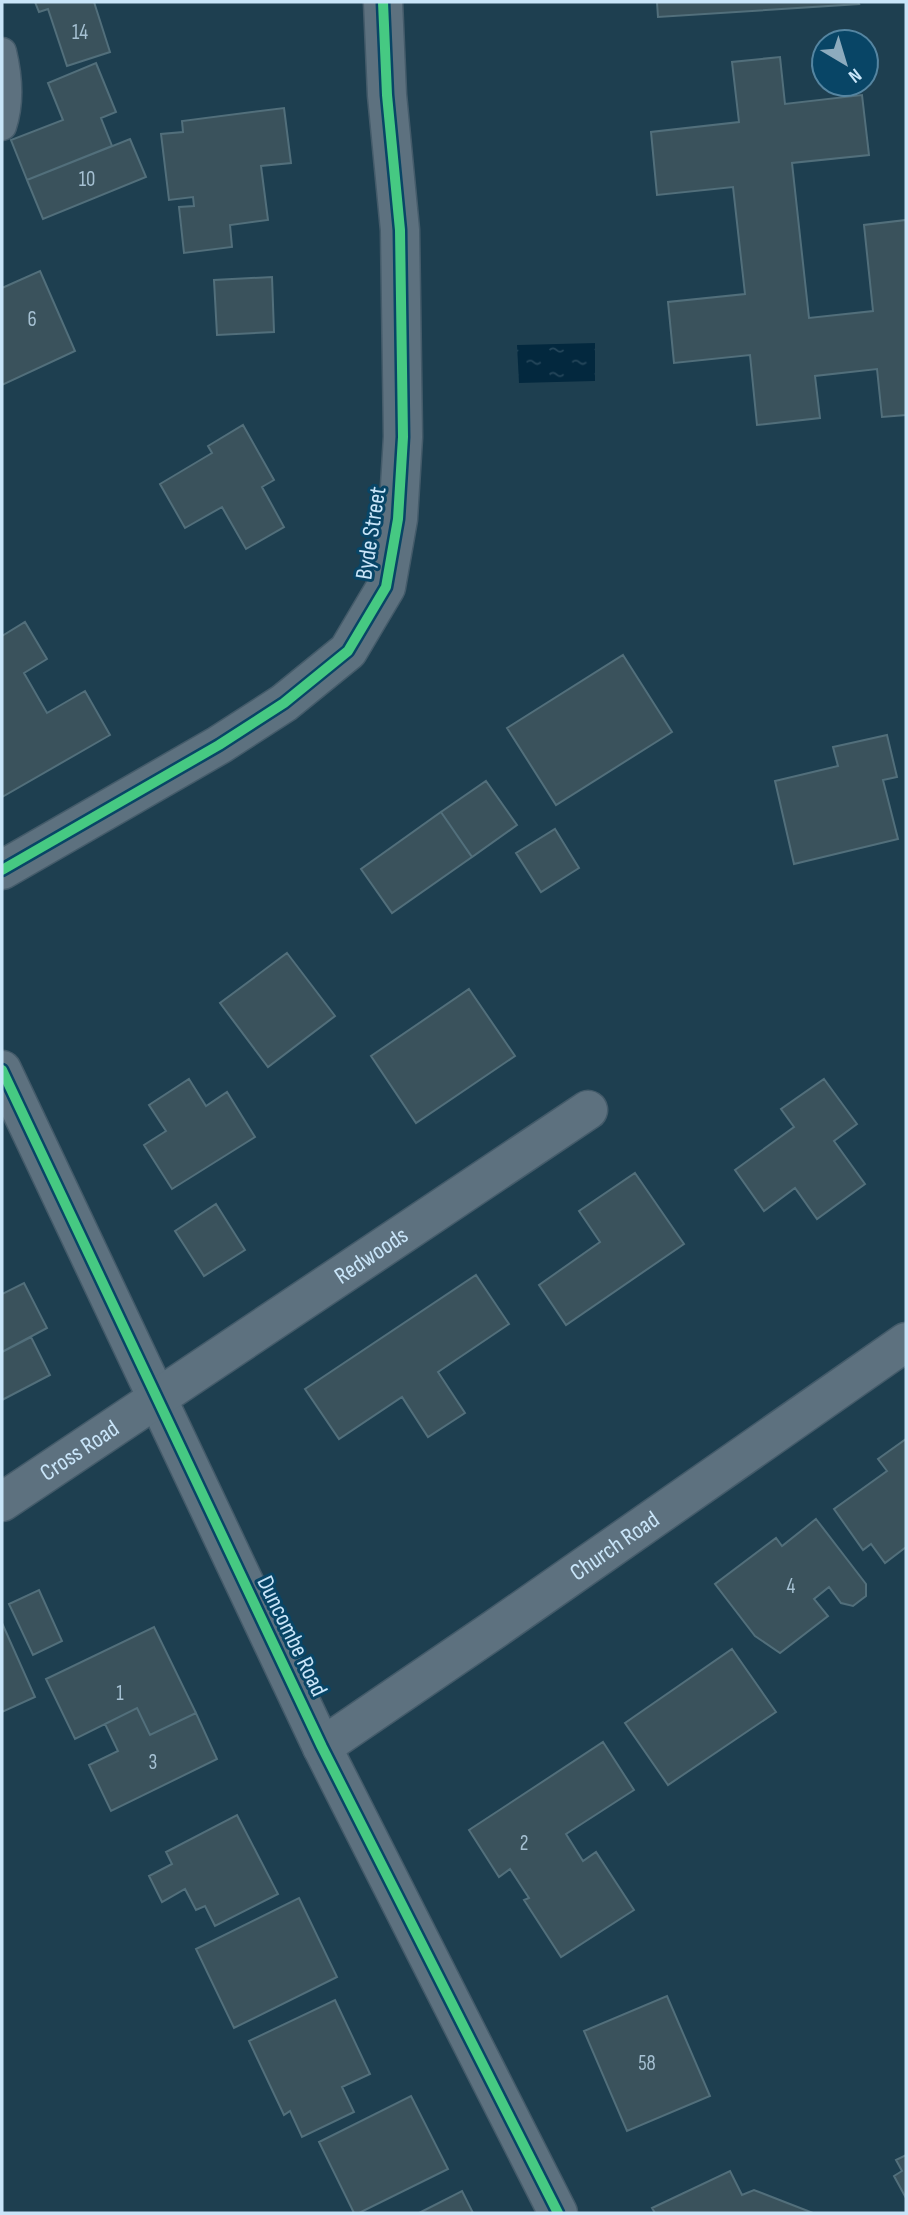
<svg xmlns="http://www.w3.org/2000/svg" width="908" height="2215" viewBox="0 0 908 2215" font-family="'Sofia Sans Condensed',sans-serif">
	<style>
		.water { fill: url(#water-ripples) }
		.building { fill: #3a525c; stroke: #526f7b; stroke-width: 2 }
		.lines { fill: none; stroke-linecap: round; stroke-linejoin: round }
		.lane-casing { stroke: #445b6a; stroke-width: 31 }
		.street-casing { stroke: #445b6a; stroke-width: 41 }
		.lane { stroke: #5d717f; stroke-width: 28 }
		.street { stroke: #5d717f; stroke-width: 38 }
		.cycleway-casing { stroke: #084566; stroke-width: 15 }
		.cycleway { stroke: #46c982; stroke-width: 10 }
		.labels { text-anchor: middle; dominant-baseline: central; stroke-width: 6; stroke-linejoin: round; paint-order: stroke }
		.number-label { font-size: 21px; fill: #a5c0d2 }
		.street-label { font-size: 24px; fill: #c9e5f9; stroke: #084566 }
	</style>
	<defs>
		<pattern id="water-ripples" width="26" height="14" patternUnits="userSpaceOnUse" patternTransform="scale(1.75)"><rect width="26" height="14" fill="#03283e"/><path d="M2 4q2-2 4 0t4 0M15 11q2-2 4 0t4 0" fill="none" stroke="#26475b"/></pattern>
	</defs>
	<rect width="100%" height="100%" fill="#1e3f50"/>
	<path class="water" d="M595,343v38l-76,2 -2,-38z"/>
	<path class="building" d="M35,2h59l16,50 -43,14 -19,-57 -9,3z
		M657,2h201l1,2 -201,13z
		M780,57l5,47 77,-9 7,60 -77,8 17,155 64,-7 -9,-86 42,-5v195l-24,2 -5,-48 -62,7 5,42 -63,7 -7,-70 -76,8 -6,-61 77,-8 -12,-107 -76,8 -6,-63 88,-10 -7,-60z
		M96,63l20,49 -15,6 11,28 -85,34 -16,-40 52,-20 -15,-37z
		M284,108l7,55 -30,3 7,54 -38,5 2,22 -48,6 -5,-46 15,-1 -1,-9 -24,3 -8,-66 22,-2 -1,-11z
		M130,139l16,38 -103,42 -16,-39z
		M40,271l35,80 -73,34v-97z
		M272,277l2,55 -57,3 -3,-55z
		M243,425l31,55 -12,7 22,40 -38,22 -24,-42 -37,21 -25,-44 52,-31 -4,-7z
		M25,622l22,37 -23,14 23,40 38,-22 25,44 -108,62v-161z
		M623,655l49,77 -116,73 -49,-77z
		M887,735l10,42 -14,3 15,59 -104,25 -19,-83 63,-15 -5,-19z
		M486,781l31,44 -45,32 -31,-45z
		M441,812l31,45 -80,56 -31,-44z
		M555,829l24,39 -38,24 -25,-39z
		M287,953l48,63 -67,51 -48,-64z
		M469,989l46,67 -99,67 -45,-67z
		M189,1079l17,27 21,-14 28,45 -83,52 -28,-44 22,-14 -17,-26z
		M824,1079l33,45 -23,17 31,43 -48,35 -22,-31 -31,23 -29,-41 59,-43 -13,-18z
		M635,1173l49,71 -118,81 -27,-40 61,-43 -21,-31z
		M216,1204l29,46 -41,26 -29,-45z
		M476,1275l33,49 -71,48 27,41 -37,24 -26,-40 -63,42 -34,-50z
		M24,1283l23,45 -45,24v-58z
		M31,1337l19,38 -48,25v-48z
		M906,1439v108l-21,16 -14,-19 -8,6 -29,-41 53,-38 -9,-12z
		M816,1519l50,65v12l-13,10 -12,-3 -12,-16 -15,12 14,17 -48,37 -25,-17 -40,-52 61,-46 6,8z
		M39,1590l23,51 -29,14 -24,-51z
		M2,1623l33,74 -33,15z
		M154,1627l42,86 -46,22 -13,-27 -62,31 -29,-60z
		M732,1649l44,63 -108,73 -43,-62z
		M137,1708l13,27 46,-22 21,46 -106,52 -22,-46 29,-14 -13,-27z
		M603,1742l31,48 -68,44 17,27 13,-9 38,58 -73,47 -37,-57 5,-2 -19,-29 -11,8 -30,-47z
		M237,1815l41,79 -63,32 -10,-20 -9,4 -11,-21 -23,13 -13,-26 23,-12 -6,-12z
		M299,1898l38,79 -103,51 -38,-79z
		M667,1996l43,100 -83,35 -43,-100z
		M335,2000l35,74 -28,13 12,25 -52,25 -12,-26 -6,4 -35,-74z
		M411,2096l37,73 -89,44h-5l-35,-71z
		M906,2155v43l-12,-22 8,-5 -6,-11z
		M730,2171l12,24 12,-5 59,23h-158l-3,-5z
		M462,2191l11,22h-54z"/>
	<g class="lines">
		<g class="lane-casing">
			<path id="lane" d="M2,52c6,25 8,50 0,74"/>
		</g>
		<g class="street-casing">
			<g id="street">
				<path d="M2,870l217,-125 65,-42 64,-52 38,-64 12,-68 5,-82 -3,-207 -13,-135 -4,-93"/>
				<path d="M2,1070l320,677 236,466"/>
				<path id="s1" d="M2,1502l586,-392"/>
				<path id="s2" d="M322,1747l173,-118 411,-287"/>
			</g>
		</g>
		<use href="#lane" class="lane"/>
		<use href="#street" class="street"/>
		<g class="cycleway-casing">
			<path id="cycleway" d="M2,870l217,-125 65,-42 64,-52 38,-64 12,-68 5,-82 -3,-207 -13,-135 -4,-93
				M2,1070l320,677 236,466"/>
		</g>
		<use href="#cycleway" class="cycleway"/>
	</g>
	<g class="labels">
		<g class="number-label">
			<text x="80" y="32">14</text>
			<text x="87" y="179">10</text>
			<text x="32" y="319">6</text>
			<text x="791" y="1586">4</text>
			<text x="120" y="1693">1</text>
			<text x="153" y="1762">3</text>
			<text x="524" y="1843">2</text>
			<text x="647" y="2063">58</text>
		</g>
		<g class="street-label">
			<text transform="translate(371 533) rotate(-81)">Byde Street</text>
			<text stroke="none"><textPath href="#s1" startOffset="444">Redwoods</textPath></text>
			<text stroke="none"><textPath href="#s1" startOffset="93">Cross Road</textPath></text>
			<text stroke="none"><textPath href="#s2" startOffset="355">Church Road</textPath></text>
			<text transform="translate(292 1636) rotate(64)">Duncombe Road</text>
		</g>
	</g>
	<rect width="908" height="2215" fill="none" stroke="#c9e5f9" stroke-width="7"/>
	<g transform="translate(845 63) rotate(142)"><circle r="33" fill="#084566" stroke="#5585a1" stroke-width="2"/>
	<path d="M0-5L12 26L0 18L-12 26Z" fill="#8dabbe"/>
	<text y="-10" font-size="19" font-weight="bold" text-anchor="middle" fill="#c9e5f9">N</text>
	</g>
</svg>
